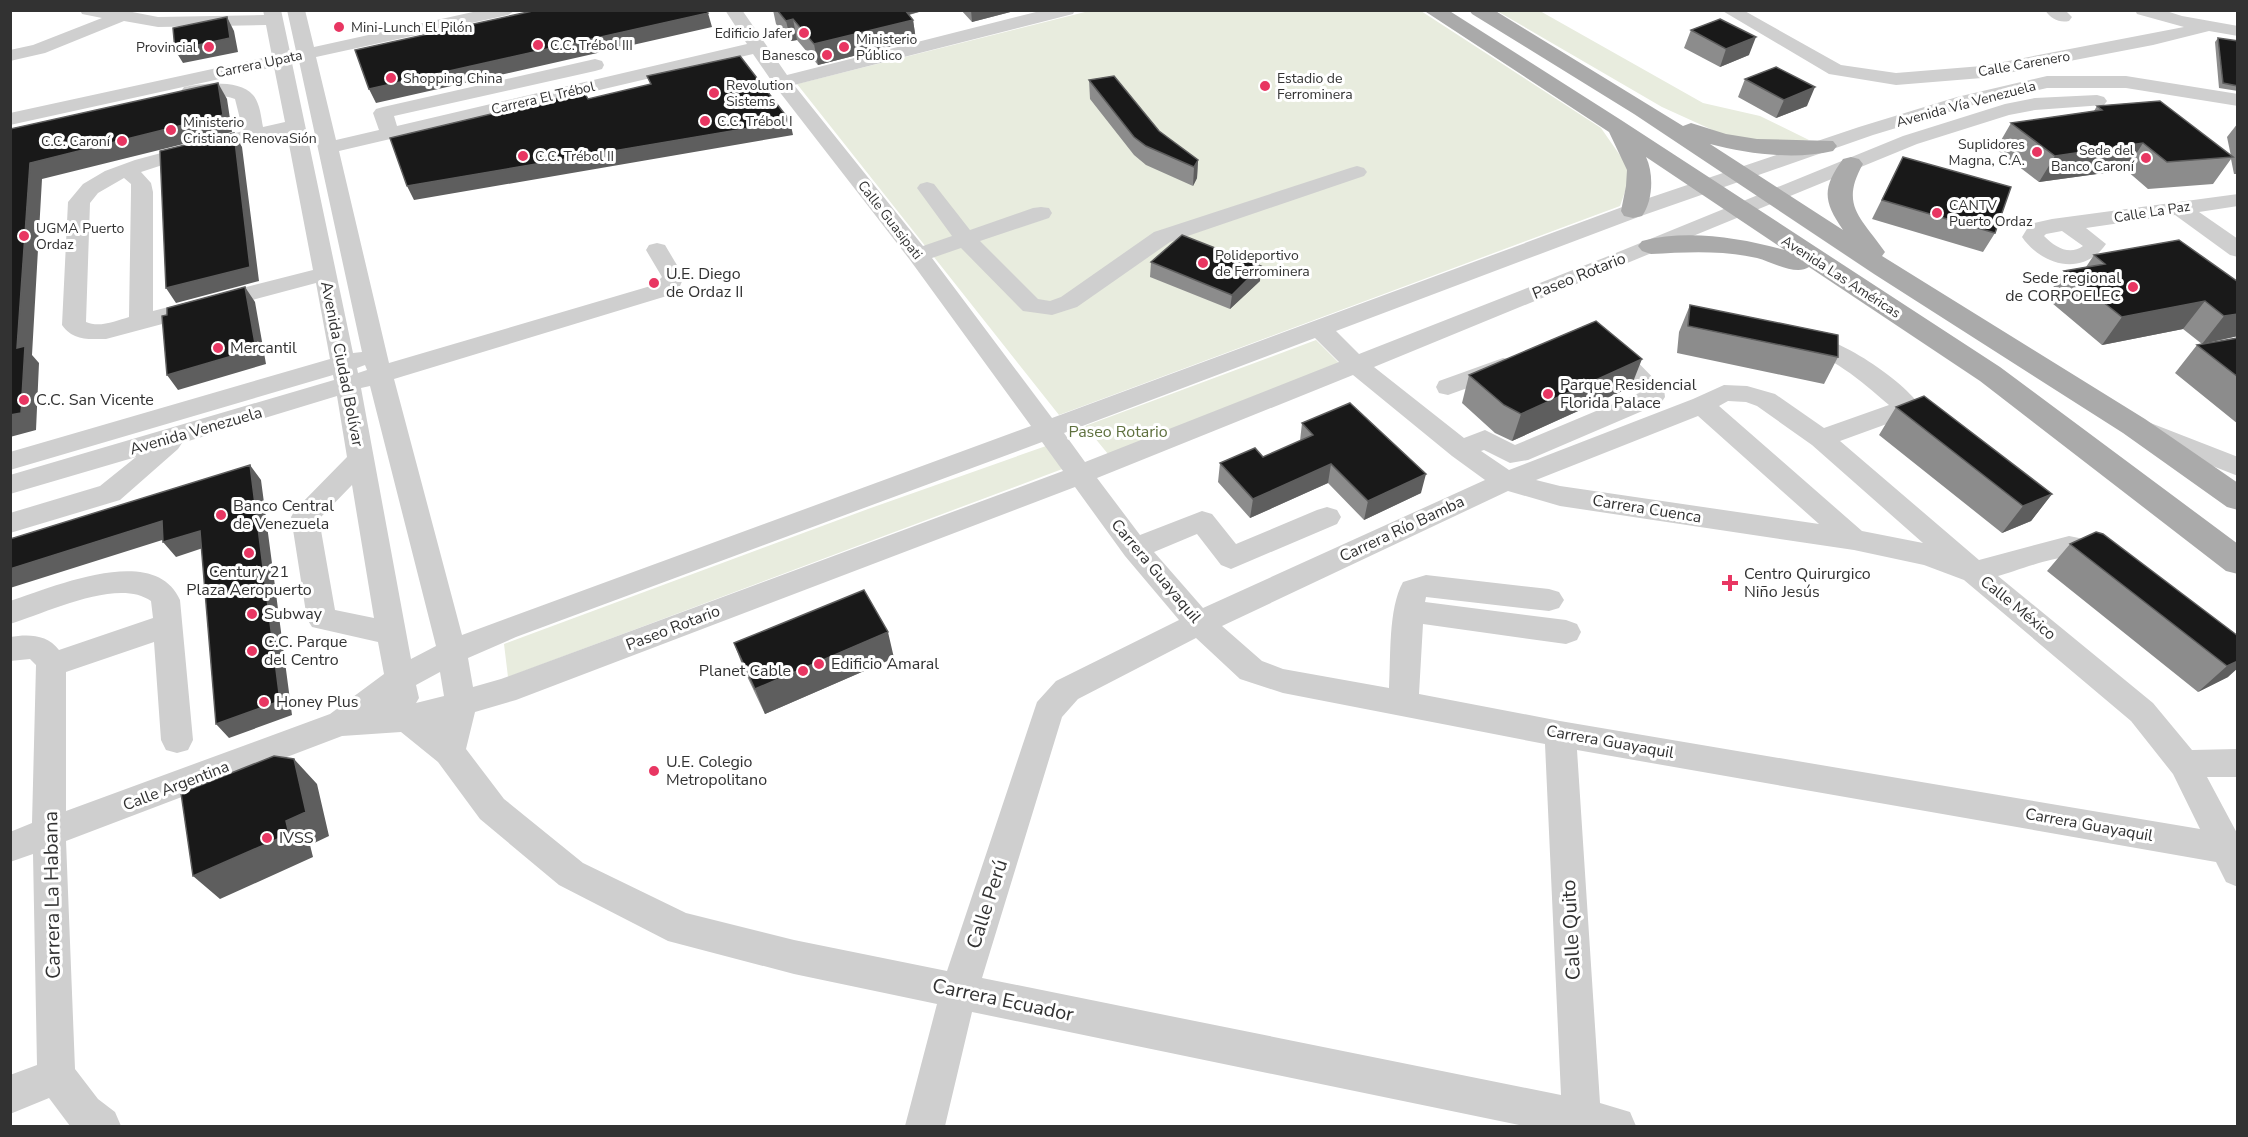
<svg xmlns="http://www.w3.org/2000/svg" width="2248" height="1137" viewBox="0 0 2248 1137" font-family="'Nunito Sans',sans-serif">
	<style>
		.green { fill: #e8ecde }
		.lines { fill: none; stroke-linecap: round; stroke-linejoin: round }
		.minor { fill: #cfcfcf; fill-rule: evenodd }
		.major { fill: #aaa; fill-rule: evenodd }
		.wall { fill: #8c8c8c }
		.shaded-wall { fill: #5e5e5e }
		.building { fill: #191919; stroke: #5e5e5e; stroke-width: 1.5 }
		.poi-dot { fill: #e83662; stroke: #fff; stroke-width: 2 }
		.labels { text-anchor: middle; dominant-baseline: central; stroke-width: 6; stroke-linejoin: round; paint-order: stroke }
		.far-poi-label { font-size: 14px; fill: #323232; stroke: #fff; text-anchor: start }
		.far-street-label { font-size: 14px; fill: #323232; stroke: #fff }
		.poi-label { font-size: 16px; fill: #323232; stroke: #fff; text-anchor: start }
		.street-label { font-size: 16px; fill: #323232; stroke: #fff }
		.park-label { font-size: 16px; fill: #5e703e; stroke: #fff }
		.near-street-label { font-size: 20px; fill: #323232; stroke: #fff }
	</style>
	<rect width="100%" height="100%" fill="#fff"/>
	<path class="green" d="M1089,11h332l180,117 25,36 4,13 -10,29 -561,209 -262,-331z
		M1497,11h43l163,92 57,13 49,24 -28,4 -53,-7 -66,-30z
		M1316,340l23,23 -231,91 -23,-28z
		M1046,446l19,22 -557,209 -4,-33 364,-135z"/>
	<g class="lines">
		<path class="minor" d="M80,10h42l36,7 106,-2 -1,-5h18l9,42 6,-1 -9,-41h18l9,37 168,-37h34l-8,5 -192,42 20,83 43,-10 -6,-17 3,-4 7,-2 212,-48 7,2 2,4 -2,4 -7,2 -201,45 3,10 350,-82 -22,-34h17l45,65 257,-65h31l-2,4 -279,71 129,161 29,-10 -35,-48 3,-4 7,-2 7,2 36,46 63,-22 8,-1 8,1 3,5 -3,5 -69,23 58,58 12,2 11,-4 93,-65 196,-64 7,-2 7,2 3,4 -3,4 -194,66 -93,65 -25,8 -29,-4 -62,-63 -29,10 120,160 573,-212 234,-79 98,-30 90,-21h79l112,18v12l-112,-18h-79l-78,18 -96,29 -232,81 -305,115 23,23 247,-97 297,-121 102,-32 30,-6 62,-3 7,2 3,4 -3,4 -69,5 -26,5 -92,29 -543,223 90,71 21,-8 30,15 124,-52 -39,-41 -3,-5 3,-5 9,-3 9,3 46,47 1,8 -4,6 -133,57 -18,3 -26,-13 -3,1 28,19 184,-71 31,-14 23,1 28,8 49,34 65,-23c-30,-26 -57,-49 -95,-60l-4,-5 4,-5c31,-9 110,45 127,72l-4,6 -77,28 139,119 90,-24 30,6 16,8 4,7 -4,7c-17,6 -27,-7 -44,-7 -17,-1 -55,14 -73,19l155,127 39,47 46,-1v28h-31l31,58v52l-12,-5 -10,-20 -639,-112 23,353 30,9 6,14h-112l-552,-114 -27,114h-40l32,-122 -143,-30 -126,-33 -109,-56 -79,-66 -42,-57 -37,-30 -59,4 -276,105 9,228 23,30 17,13 6,14h-51l-21,-28 -39,16v-39l27,-10 -4,-211 -23,8v-30l22,-9 4,-158 -6,-6 -20,2v-24c18,-3 37,-3 49,13l94,-32 -2,-17c-33,-24 -105,12 -141,23v-23c43,-14 145,-59 170,-1l13,140 -5,10 -11,3 -11,-3 -5,-10 -7,-98 -88,30v139l264,-97 54,-40 -6,-32 -66,-15 -5,-8 -16,-102 4,-7 52,-53 -10,-61 -155,47 -4,6 -58,51 -110,33v-20l90,-27 36,-29 -126,37v-19l324,-95 -1,-5 -323,95v-18l320,-93 -14,-76 -210,56c-17,0 -33,2 -44,-14l6,-123 15,-18 22,-13 30,-11 108,-29 -8,-32c-16,-7 -34,0 -51,-4l-3,-4 3,-4c18,-4 56,-8 69,8 7,8 8,22 10,32l22,-5 -11,-55 -264,58v-12l262,-57 -6,-31 -108,2 -34,-6 -79,32 -35,8v-11l23,-5 69,-27 -20,-4zM753,54l22,32 135,174 121,166 -569,209 -68,-256 276,-84 10,-9 4,-9 -19,-32 -8,-2 -8,2 -3,5 16,27 -8,8 -265,78 -50,-212zM299,61l63,291 -9,1 -61,-290zM287,134l26,136 -160,41v-119l-2,-9 -10,-11 43,-14zM124,178l7,6v8l-2,125c-13,4 -30,11 -43,5l4,-119 8,-10zM1315,338l24,24 -254,100 -21,-29zM365,365l2,5 -9,3 -1,-5zM1353,375l99,81 33,24 -282,128 -49,-56 43,-18 24,31 10,4 106,-45 4,-7 -4,-7 -10,-3 -10,3 -81,34 -24,-30 -10,-3 -62,24 -43,-57zM370,386l66,260 -25,13 -50,-271zM1728,401l18,1 11,4 55,39 111,98 -61,-12 -143,-125zM1698,416l121,108 -259,-38 -24,-6zM1042,442l21,29 -562,208 -28,8 -5,-29 48,-21zM352,485l22,133 -39,-8 -16,-91zM1075,487l50,69 54,64 -123,61 -19,21 -90,269 -153,-31 -108,-27 -103,-50 -79,-64 -38,-50 9,-37 41,-12zM1508,491l52,15 294,44 70,15 40,15 167,141 42,53 27,55 -640,-108 -141,-27 4,-70 143,20 11,-4 4,-8 -4,-8 -11,-4 -141,-18 1,-5 123,14 10,-3 5,-8 -5,-8 -10,-3 -123,-14 -23,7c-15,27 -12,75 -14,106l-106,-19 -21,-8 -40,-35zM1196,638l44,41 43,14 262,51 16,351 -579,-117 80,-261 16,-18zM440,672l4,24 -28,7 3,-5 -3,-13z
			M1721,10h22l98,55 55,8 86,-7 202,-39 -47,-13 -2,-4h28l19,6 56,10v10l-29,-5 -56,14 -171,33 -86,7 -67,-11z
			M2045,10h20l7,7 -3,4c-10,2 -18,-2 -24,-11z
			M2238,194v12l-39,6 39,27v18l-8,-2 -55,-40 -89,13 20,16c-22,32 -63,23 -84,-7l8,-13 22,-5zM2062,231l21,15c-14,10 -28,1 -39,-10l2,-2z
			M1503,358l9,2 3,6 -3,6 -64,23 -9,-2 -3,-6 3,-6z
			M2148,422l90,35v19l-99,-39 -4,-6 4,-6z"/>
		<path class="major" d="M1423,10h25l173,110 379,247 238,177v30l-12,-3 -246,-190 -171,-114c-13,9 -37,-5 -52,-9 -35,-8 -71,-6 -106,-4l-9,-3 -4,-5 4,-5c46,-12 98,-3 143,9l-139,-93c8,17 7,44 -4,59l-9,2 -9,-2 -3,-5 5,-25 1,-16 -18,-38z
			M1469,10h25l189,116 8,-3 35,11 31,5 76,2 4,5 -4,5c-38,9 -85,3 -123,-7l133,86c-20,-29 -21,-42 0,-71l8,-2 8,2 4,5c-24,42 -1,54 22,88l-3,4 263,163 93,64v27l-11,-3 -104,-74 -249,-159 -240,-160 -162,-100z"/>
	</g>
	<path class="wall" d="M773,10h153l-17,5 4,5 3,20 -98,25 -21,-25 -6,1 -15,-17z
		M961,10h57l-46,12z
		M1691,30l58,25 -29,12 -36,-19z
		M2218,38l20,3v50l-19,-3 -4,-46z
		M1745,79l62,27 -31,12 -38,-21z
		M1089,80l109,80 -1,18 -4,8 -47,-21 -12,-10 -44,-56z
		M2097,106l134,50 -4,-19 11,-14v51h-4l-3,-15 -18,25 -65,5 -22,-19 -87,12 -43,-33 15,-26 83,-12z
		M1903,157l92,76 -12,19 -111,-33z
		M2094,255l144,27v54l-36,8 -19,-15 -81,16 -56,-47 18,-27 22,-4z
		M1151,262l109,19 -30,28 -80,-32z
		M1690,305l148,52 -14,27 -147,-31 2,-21z
		M2238,338v86l-63,-51 22,-28z
		M1469,375l162,12 -119,54 -17,-8 -33,-30z
		M1896,407l156,87 -21,27 -29,12 -123,-98z
		M1302,423l119,70 -57,27 -36,-37 -78,35 -32,-36 2,-19 43,-6 37,-16z
		M2070,544l168,92 -10,41 -30,15 -151,-121z
		M734,643l160,15 -129,56 -21,-44z"/>
	<path class="shaded-wall" d="M894,10h32l-30,8z
		M971,10h47l-46,12z
		M708,13l4,14 -336,76 -7,-14z
		M227,17l7,14 4,21 -55,11 -8,-13z
		M793,19l4,21 -6,1 -5,-20z
		M913,20l3,20 -98,25 -4,-21z
		M1756,37l-7,18 -29,12 6,-18z
		M218,83l9,16 5,33 -190,47 -10,176 7,8 -3,67 -26,7v-22l7,-67 13,-185z
		M1815,87l-8,19 -31,12 8,-18z
		M790,121l3,14 -379,65 -7,-14z
		M234,133l8,14 17,134 -83,22 -10,-15z
		M2143,143l-17,27 -87,12 16,-26z
		M1198,160l-1,18 -4,8 1,-19z
		M1261,266l-1,15 -30,28 2,-14z
		M245,287l10,15 11,62 -88,26 -11,-15z
		M2205,301l-22,28 -81,16 20,-28z
		M2238,314v22l-36,8 22,-28z
		M1642,359l-11,28 -119,54 9,-27z
		M1331,464l-3,19 -78,35 3,-19z
		M250,465l11,15 31,235 -63,23 -13,-14z
		M1426,474l-5,19 -57,27 4,-19z
		M2052,494l-21,27 -29,12 21,-27z
		M162,521l13,15 -165,52v-19z
		M200,531l12,14 -36,12 -13,-15z
		M888,632l6,26 -129,56 -10,-25z
		M2238,661v7l-10,9 -30,15 29,-26z
		M294,759l23,25 12,52 -19,9 3,12 -93,42 -27,-23 93,-55z"/>
	<path class="building" d="M537,10h169l2,3 -339,76 -14,-39z
		M777,10h128l8,10 -99,24 -21,-25 -7,2z
		M227,17l3,21 -55,12 -2,-22z
		M1720,19l36,18 -30,12 -35,-19z
		M2218,38l20,3v45l-15,-3z
		M740,56l50,65 -383,65 -17,-48 194,-46 4,7 63,-15 -4,-8z
		M1776,67l39,20 -31,13 -39,-21z
		M1114,76l45,55 39,29 -4,7 -48,-21 -12,-9 -45,-57z
		M218,83l5,32 -193,48 -13,185 8,-2 -4,67 -11,2v-286z
		M2160,101l73,56 -66,5 -24,-19 -88,13 -44,-33 91,-13 -5,-4z
		M234,133l16,134 -84,21 -6,-137z
		M1903,157l108,30 -16,46 -113,-33z
		M1182,235l79,31 -29,29 -81,-33z
		M2179,240l59,42v32l-14,2 -19,-15 -83,16 -58,-46 41,-7 -11,-9z
		M245,287l11,62 -89,26 -5,-59 5,-1v-7z
		M1690,305l148,30v22l-150,-31z
		M1596,321l46,38 -121,55 -17,-9 -35,-30z
		M2238,338v39l-41,-32z
		M1924,396l128,98 -29,12 -127,-99z
		M1350,403l76,71 -58,27 -37,-37 -78,35 -33,-36 35,-15 8,9 50,-22 -11,-12z
		M250,465l30,236 -64,23 -16,-193 -37,11 -1,-21 -152,48v-30z
		M2096,532l7,2 135,102v25l-11,5 -157,-122z
		M864,590l24,42 -133,57 -21,-46z
		M274,756l20,3 12,53 -20,9 3,13 -96,42 -12,-83z"/>
	<g class="poi-dot">
		<circle cx="339" cy="27" r="6"/>
		<circle cx="804" cy="33" r="6"/>
		<circle cx="538" cy="45" r="6"/>
		<circle cx="209" cy="47" r="6"/>
		<circle cx="844" cy="47" r="6"/>
		<circle cx="827" cy="55" r="6"/>
		<circle cx="391" cy="78" r="6"/>
		<circle cx="1265" cy="86" r="6"/>
		<circle cx="714" cy="93" r="6"/>
		<circle cx="705" cy="121" r="6"/>
		<circle cx="171" cy="130" r="6"/>
		<circle cx="122" cy="141" r="6"/>
		<circle cx="2037" cy="152" r="6"/>
		<circle cx="523" cy="156" r="6"/>
		<circle cx="2146" cy="158" r="6"/>
		<circle cx="1937" cy="213" r="6"/>
		<circle cx="24" cy="236" r="6"/>
		<circle cx="1203" cy="263" r="6"/>
		<circle cx="654" cy="283" r="6"/>
		<circle cx="2133" cy="287" r="6"/>
		<circle cx="218" cy="348" r="6"/>
		<circle cx="1548" cy="394" r="6"/>
		<circle cx="24" cy="400" r="6"/>
		<circle cx="221" cy="515" r="6"/>
		<circle cx="249" cy="553" r="6"/>
		<path d="M1727 574h6v6h6v6h-6v6h-6v-6h-6v-6h6z"/>
		<circle cx="252" cy="614" r="6"/>
		<circle cx="252" cy="651" r="6"/>
		<circle cx="819" cy="664" r="6"/>
		<circle cx="803" cy="671" r="6"/>
		<circle cx="264" cy="702" r="6"/>
		<circle cx="654" cy="771" r="6"/>
		<circle cx="267" cy="838" r="6"/>
	</g>
	<g class="labels">
		<g class="far-poi-label">
			<text x="351" y="27">Mini-Lunch El Pilón</text>
			<text x="792" y="33" text-anchor="end">Edificio Jafer</text>
			<text x="856" y="39">Ministerio<tspan x="856" dy="16">Público</tspan></text>
			<text x="550" y="45">C.C. Trébol III</text>
			<text x="197" y="47" text-anchor="end">Provincial</text>
			<text x="815" y="55" text-anchor="end">Banesco</text>
			<text x="403" y="78">Shopping China</text>
			<text x="1277" y="78">Estadio de<tspan x="1277" dy="16">Ferrominera</tspan></text>
			<text x="726" y="85">Revolution<tspan x="726" dy="16">Sistems</tspan></text>
			<text x="717" y="121">C.C. Trébol I</text>
			<text x="183" y="122">Ministerio<tspan x="183" dy="16">Cristiano RenovaSión</tspan></text>
			<text x="110" y="141" text-anchor="end">C.C. Caroní</text>
			<text x="2025" y="144" text-anchor="end">Suplidores<tspan x="2025" dy="16">Magna, C.A.</tspan></text>
			<text x="2134" y="150" text-anchor="end">Sede del<tspan x="2134" dy="16">Banco Caroní</tspan></text>
			<text x="535" y="156">C.C. Trébol II</text>
			<text x="1949" y="205">CANTV<tspan x="1949" dy="16">Puerto Ordaz</tspan></text>
			<text x="36" y="228">UGMA Puerto<tspan x="36" dy="16">Ordaz</tspan></text>
			<text x="1215" y="255">Polideportivo<tspan x="1215" dy="16">de Ferrominera</tspan></text>
		</g>
		<g class="far-street-label">
			<text transform="translate(259 64) rotate(-12)">Carrera Upata</text>
			<text transform="translate(2024 64) rotate(-10)">Calle Carenero</text>
			<text transform="translate(543 98) rotate(-13)">Carrera El Trébol</text>
			<text transform="translate(1966 104) rotate(-15)">Avenida Vía Venezuela</text>
			<text transform="translate(2152 212) rotate(-9)">Calle La Paz</text>
			<text transform="translate(890 220) rotate(52)">Calle Guasipati</text>
			<text transform="translate(1841 277) rotate(33)">Avenida Las Américas</text>
		</g>
		<g class="poi-label">
			<text x="666" y="274">U.E. Diego<tspan x="666" dy="18">de Ordaz II</tspan></text>
			<text x="2121" y="278" text-anchor="end">Sede regional<tspan x="2121" dy="18">de CORPOELEC</tspan></text>
			<text x="230" y="348">Mercantil</text>
			<text x="1560" y="385">Parque Residencial<tspan x="1560" dy="18">Florida Palace</tspan></text>
			<text x="36" y="400">C.C. San Vicente</text>
			<text x="233" y="506">Banco Central<tspan x="233" dy="18">de Venezuela</tspan></text>
			<text x="249" y="572" text-anchor="middle">Century 21<tspan x="249" dy="18">Plaza Aeropuerto</tspan></text>
			<text x="1744" y="574">Centro Quirurgico<tspan x="1744" dy="18">Niño Jesús</tspan></text>
			<text x="264" y="614">Subway</text>
			<text x="264" y="642">C.C. Parque<tspan x="264" dy="18">del Centro</tspan></text>
			<text x="831" y="664">Edificio Amaral</text>
			<text x="791" y="671" text-anchor="end">Planet Cable</text>
			<text x="276" y="702">Honey Plus</text>
			<text x="666" y="762">U.E. Colegio<tspan x="666" dy="18">Metropolitano</tspan></text>
			<text x="279" y="838">IVSS</text>
		</g>
		<g class="street-label">
			<text transform="translate(1579 276) rotate(-22)">Paseo Rotario</text>
			<text transform="translate(342 364) rotate(79)">Avenida Ciudad Bolívar</text>
			<text transform="translate(196 431) rotate(-16)">Avenida Venezuela</text>
			<text transform="translate(1647 509) rotate(9)">Carrera Cuenca</text>
			<text transform="translate(1402 529) rotate(-25)">Carrera Río Bamba</text>
			<text transform="translate(1156 571) rotate(50)">Carrera Guayaquil</text>
			<text transform="translate(2018 608) rotate(39)">Calle México</text>
			<text transform="translate(673 628) rotate(-21)">Paseo Rotario</text>
			<text transform="translate(1610 742) rotate(10)">Carrera Guayaquil</text>
			<text transform="translate(176 786) rotate(-21)">Calle Argentina</text>
			<text transform="translate(2089 825) rotate(10)">Carrera Guayaquil</text>
		</g>
		<g class="park-label">
			<text x="1118" y="432">Paseo Rotario</text>
		</g>
		<g class="near-street-label">
			<text transform="translate(52 895) rotate(-91)">Carrera La Habana</text>
			<text transform="translate(987 904) rotate(-72)">Calle Perú</text>
			<text transform="translate(1571 930) rotate(-93)">Calle Quito</text>
			<text transform="translate(1003 1000) rotate(12)">Carrera Ecuador</text>
		</g>
	</g>
	<rect width="2248" height="1137" fill="none" stroke="#323232" stroke-width="24"/>
</svg>
